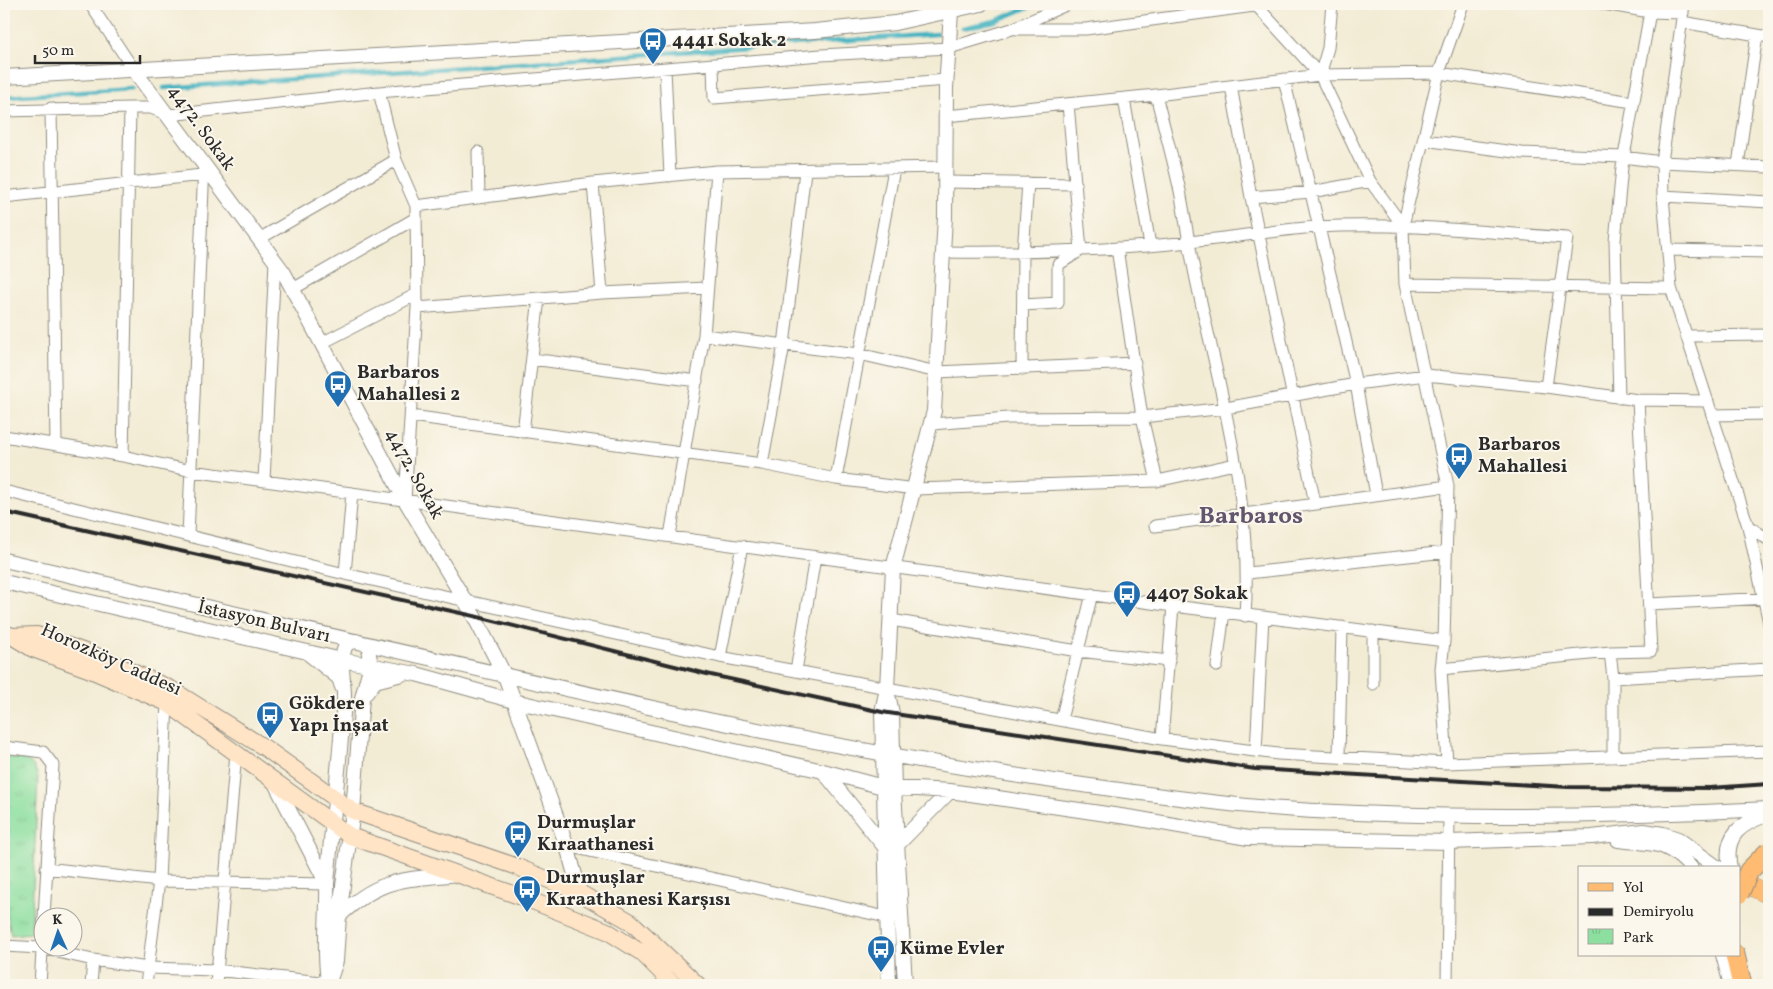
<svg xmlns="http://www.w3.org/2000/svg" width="1773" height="989" viewBox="0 0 1773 989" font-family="Vollkorn,serif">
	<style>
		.park { fill: url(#park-tufts); stroke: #5c8566 }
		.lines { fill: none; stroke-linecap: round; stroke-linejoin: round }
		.stream { stroke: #45b3c1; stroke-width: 4.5 }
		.minor-casing { stroke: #8f8c80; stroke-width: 13 }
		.tertiary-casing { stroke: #8f8c80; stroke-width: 16 }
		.secondary-casing { stroke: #8f8c80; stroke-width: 18 }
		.primary-casing { stroke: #8f8c80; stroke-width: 19 }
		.trunk-casing { stroke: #8f8c80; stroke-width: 21 }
		.minor { stroke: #fff; stroke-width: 11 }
		.tertiary { stroke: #fff; stroke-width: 14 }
		.secondary { stroke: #ffe4c6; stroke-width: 16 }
		.primary { stroke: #ffbb71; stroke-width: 18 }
		.trunk { stroke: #ffbb71; stroke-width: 19 }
		.rail { stroke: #2b2b2b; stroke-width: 4 }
		.trunk-bridge-casing { stroke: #8f8c80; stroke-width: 21; stroke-linecap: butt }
		.trunk-bridge { stroke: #ffbb71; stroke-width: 19 }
		.labels { text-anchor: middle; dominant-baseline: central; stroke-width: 4; stroke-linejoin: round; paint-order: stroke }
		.poi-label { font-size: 19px; font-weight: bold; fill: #2b2b2b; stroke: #fbf7ec; text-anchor: start }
		.street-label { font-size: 19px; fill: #2b2b2b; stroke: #fbf7ec }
		.district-label { font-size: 24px; font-weight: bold; fill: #62566e; stroke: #fbf7ec }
	</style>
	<defs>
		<pattern id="park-tufts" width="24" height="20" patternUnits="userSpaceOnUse" patternTransform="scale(1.25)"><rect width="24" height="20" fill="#8ddfa0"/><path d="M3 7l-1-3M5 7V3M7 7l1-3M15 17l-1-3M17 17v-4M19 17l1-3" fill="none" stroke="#7ac08a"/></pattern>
	</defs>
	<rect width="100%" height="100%" fill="#fbf7ec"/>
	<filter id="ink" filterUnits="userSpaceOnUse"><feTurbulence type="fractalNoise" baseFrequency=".02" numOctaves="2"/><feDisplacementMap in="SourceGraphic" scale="10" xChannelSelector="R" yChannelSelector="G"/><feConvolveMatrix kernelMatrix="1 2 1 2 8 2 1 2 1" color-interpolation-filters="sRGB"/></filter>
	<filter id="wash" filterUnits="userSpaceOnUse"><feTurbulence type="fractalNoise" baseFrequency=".0096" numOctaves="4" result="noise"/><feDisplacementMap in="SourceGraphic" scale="20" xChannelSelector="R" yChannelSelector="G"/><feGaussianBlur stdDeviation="1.12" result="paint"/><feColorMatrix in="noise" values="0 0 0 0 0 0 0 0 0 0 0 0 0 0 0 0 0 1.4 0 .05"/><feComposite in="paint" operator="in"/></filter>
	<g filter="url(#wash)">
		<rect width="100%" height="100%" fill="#f3ecd5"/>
		<path class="park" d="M4,757c19,2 28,-1 34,20l-7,156 -20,2 -7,-38z"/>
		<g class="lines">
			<path class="stream" d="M963,28l32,-7 41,-17
				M164,88l773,-54
				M4,97l128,-8"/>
		</g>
	</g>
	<g filter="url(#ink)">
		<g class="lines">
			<g class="minor-casing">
				<path id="minor" d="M90,4l44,66
					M1255,4l65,71 50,106 33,45 2,58 43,202 -4,155 -3,28 6,94
					M1604,4l46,8 33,1
					M1684,4l-22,158 1,34 8,92 77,238 21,97
					M1682,22l87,15
					M1017,29h69l175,-24
					M713,65l1,33 233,-18
					M665,69l5,107
					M1320,75l8,-27 4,-44
					M1284,79l72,305 20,111
					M1231,86l20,111 64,306
					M379,92l17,68 20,46 1,102 -12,192
					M1156,95c8,32 17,64 24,96 6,31 10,62 17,93 24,110 56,219 48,332
					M1124,99l26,146
					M51,108l5,337
					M4,111l126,-3h21l18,7 210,-23 442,-37 128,-7 63,-19 56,-25
					M946,116l210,-21 164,-20 119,-2 194,29
					M1424,140l98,13 101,4 39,5 107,5
					M478,152l1,46
					M1738,165l19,-130
					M945,182l131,2
					M593,183l9,110
					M1663,196l106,6
					M4,197l198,-22
					M1251,197l60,-5 59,-11
					M416,206l177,-23 124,-12 228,-4
					M1403,226l36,-153 24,-69
					M259,239l137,-79
					M1117,248l25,169 15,64
					M1668,250l101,2
					M943,252c82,1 164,-1 246,-10 43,-4 85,-12 128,-15 83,-5 167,5 250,11l-21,149 92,13 70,1
					M1405,284l266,4
					M293,289l123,-71
					M1023,305l35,-2v-38l23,-15 -13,-146
					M417,308l185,-15 105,-5
					M704,335l155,19 78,18 198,-9
					M1687,336l82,-1
					M322,343l95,-49
					M532,359l165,22
					M1022,369l1,-116 5,-70
					M1619,398l-4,-157 7,-74 28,-155
					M1713,415l56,-1
					M411,416l351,48 74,15 79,10 242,-8 78,-17
					M931,424l77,-6 134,-1 84,-9 130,-24 70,-9 120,12
					M523,432l16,-134
					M4,436l119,20 69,15 981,135 90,11 181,24
					M123,456l7,-348
					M762,464l22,-119 21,-174
					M836,479l58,-310
					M264,480l11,-218
					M4,491l341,83 375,83 442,82 116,15 169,9 322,-12
					M1155,526l293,-40
					M1748,526l21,14
					M188,536l16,-371
					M670,536l34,-201 13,-164
					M1248,573l198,-21
					M345,574l7,-81
					M1649,604l120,-6
					M891,620l187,31 91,10
					M1373,631v53
					M1610,652l3,26v79
					M720,657l22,-111
					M1217,666l7,-54
					M1441,669l169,-17 41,-1 -13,-251
					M796,671l19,-114
					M1613,678l156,-9
					M1061,720l31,-126
					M1162,739l11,-133
					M4,747l39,5 10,13 -13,220
					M1256,751l7,-134
					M1339,757l3,-130
					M567,846l319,71
					M46,868l113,13 168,3
					M4,946l36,2 53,12 55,8 68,2 113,13
					M91,985l2,-25
					M146,985l13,-104 8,-178
					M216,985l20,-232
					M1447,985l2,-170"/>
			</g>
			<g class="tertiary-casing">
				<path id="tertiary" d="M134,70l150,203 121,227 69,116 31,60 62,170 13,47
					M4,77l811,-46 80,-8 86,-19
					M4,560c216,50 432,101 649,148 150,33 299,60 452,80 59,8 119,17 179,21 161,11 324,8 485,0
					M4,582l338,78 74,14 98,27 309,70 60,16 67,4 184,27 114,20 202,4 142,-5 52,-6 19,3 15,5 40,29
					M309,654l30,24 3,9
					M366,693l9,-12 27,-7
					M889,699l3,14 2,76 11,196
					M823,771l61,75
					M275,783l52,101
					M1618,840c34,4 49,0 73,28
					M897,845l53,-54
					M1730,868c-7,-33 11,-45 39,-54
					M339,916c42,-39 64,-36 118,-42
					M1723,955l8,30
					M328,980c-5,-32 0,-64 -1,-96 5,-61 13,-123 17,-184 1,-20 -7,-39 3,-57l9,-2
					M328,985l8,-24 3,-45 14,-105 9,-113 9,-34 -2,-9
					M889,985l-7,-273 5,-24 6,-120 41,-157 11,-194 1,-129 5,-76"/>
			</g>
			<g class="secondary-casing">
				<path id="secondary" d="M10,635l23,14 55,20 79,34 183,133 180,64 77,31 35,22 32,32
					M12,636l25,-1 57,20 77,34 94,59 88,63 162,55 65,27 51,29 67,63"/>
			</g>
			<g class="primary-casing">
				<path id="primary" d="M1739,881l30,14"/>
			</g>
			<g class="trunk-casing">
				<path id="trunk" d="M1735,955l7,30"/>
			</g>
			<use href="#minor" class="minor"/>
			<use href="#tertiary" class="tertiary"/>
			<use href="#secondary" class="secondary"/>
			<use href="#primary" class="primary"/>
			<use href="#trunk" class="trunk"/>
			<path class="rail" d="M4,512l470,104 237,59 171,37 373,57 313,18 142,1 59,-4"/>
			<g class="trunk-bridge-casing">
				<path id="trunk-bridge" d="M1739,894l10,-23 20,-20"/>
			</g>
			<use href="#trunk-bridge" class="trunk-bridge"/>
		</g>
	</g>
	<defs>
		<g id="bus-pin" transform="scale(1.4375)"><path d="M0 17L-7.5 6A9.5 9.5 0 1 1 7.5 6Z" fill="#1f6fb2" stroke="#fbf7ec"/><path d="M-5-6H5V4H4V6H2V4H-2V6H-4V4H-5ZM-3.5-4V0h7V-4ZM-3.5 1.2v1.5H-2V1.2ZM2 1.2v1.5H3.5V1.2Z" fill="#fff"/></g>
	</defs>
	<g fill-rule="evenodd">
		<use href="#bus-pin" x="653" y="41"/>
		<use href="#bus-pin" x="338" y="384"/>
		<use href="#bus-pin" x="1459" y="456"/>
		<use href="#bus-pin" x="1127" y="594"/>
		<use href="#bus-pin" x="270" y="715"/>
		<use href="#bus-pin" x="518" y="834"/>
		<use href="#bus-pin" x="527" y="889"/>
		<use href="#bus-pin" x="881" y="949"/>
	</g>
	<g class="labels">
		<g class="poi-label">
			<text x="672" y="41">4441 Sokak 2</text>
			<text x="357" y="373">Barbaros<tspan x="357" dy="22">Mahallesi 2</tspan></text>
			<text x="1478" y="445">Barbaros<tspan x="1478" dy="22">Mahallesi</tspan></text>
			<text x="1146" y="594">4407 Sokak</text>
			<text x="289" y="704">Gökdere<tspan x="289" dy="22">Yapı İnşaat</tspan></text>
			<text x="537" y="823">Durmuşlar<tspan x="537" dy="22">Kıraathanesi</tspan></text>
			<text x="546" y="878">Durmuşlar<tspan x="546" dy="22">Kıraathanesi Karşısı</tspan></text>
			<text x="900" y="949">Küme Evler</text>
		</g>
		<g class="street-label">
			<text transform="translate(201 128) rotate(54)">4472. Sokak</text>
			<text transform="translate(414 474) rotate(61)">4472. Sokak</text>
			<text transform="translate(264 622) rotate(13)">İstasyon Bulvarı</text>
			<text transform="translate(111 660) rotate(24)">Horozköy Caddesi</text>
		</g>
		<g class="district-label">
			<text x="1251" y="517">Barbaros</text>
		</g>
	</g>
	<rect width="1773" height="989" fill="none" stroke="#fbf7ec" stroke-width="20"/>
	<rect x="1578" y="866" width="162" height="90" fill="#fbf7ec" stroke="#a8a59f"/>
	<rect x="1588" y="883" width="25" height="8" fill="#ffbb71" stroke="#a8a59f"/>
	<text x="1623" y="892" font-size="15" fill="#2b2b2b">Yol</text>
	<rect x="1588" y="908" width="25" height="8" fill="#2b2b2b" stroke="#a8a59f"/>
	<text x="1623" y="916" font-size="15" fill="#2b2b2b">Demiryolu</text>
	<rect x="1588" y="929" width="25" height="15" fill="url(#park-tufts)" stroke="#a8a59f"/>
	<text x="1623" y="942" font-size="15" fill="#2b2b2b">Park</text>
	<g transform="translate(58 932) rotate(357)"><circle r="24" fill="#fbf7ec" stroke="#a8a59f"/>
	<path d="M0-4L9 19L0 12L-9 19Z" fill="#1f6fb2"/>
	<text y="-8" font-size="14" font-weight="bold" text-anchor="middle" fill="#2b2b2b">K</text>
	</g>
	<path d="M35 55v8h105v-8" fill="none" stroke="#2b2b2b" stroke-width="2.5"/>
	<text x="42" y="55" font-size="15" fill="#2b2b2b" stroke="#fbf7ec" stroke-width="4" paint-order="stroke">50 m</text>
</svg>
